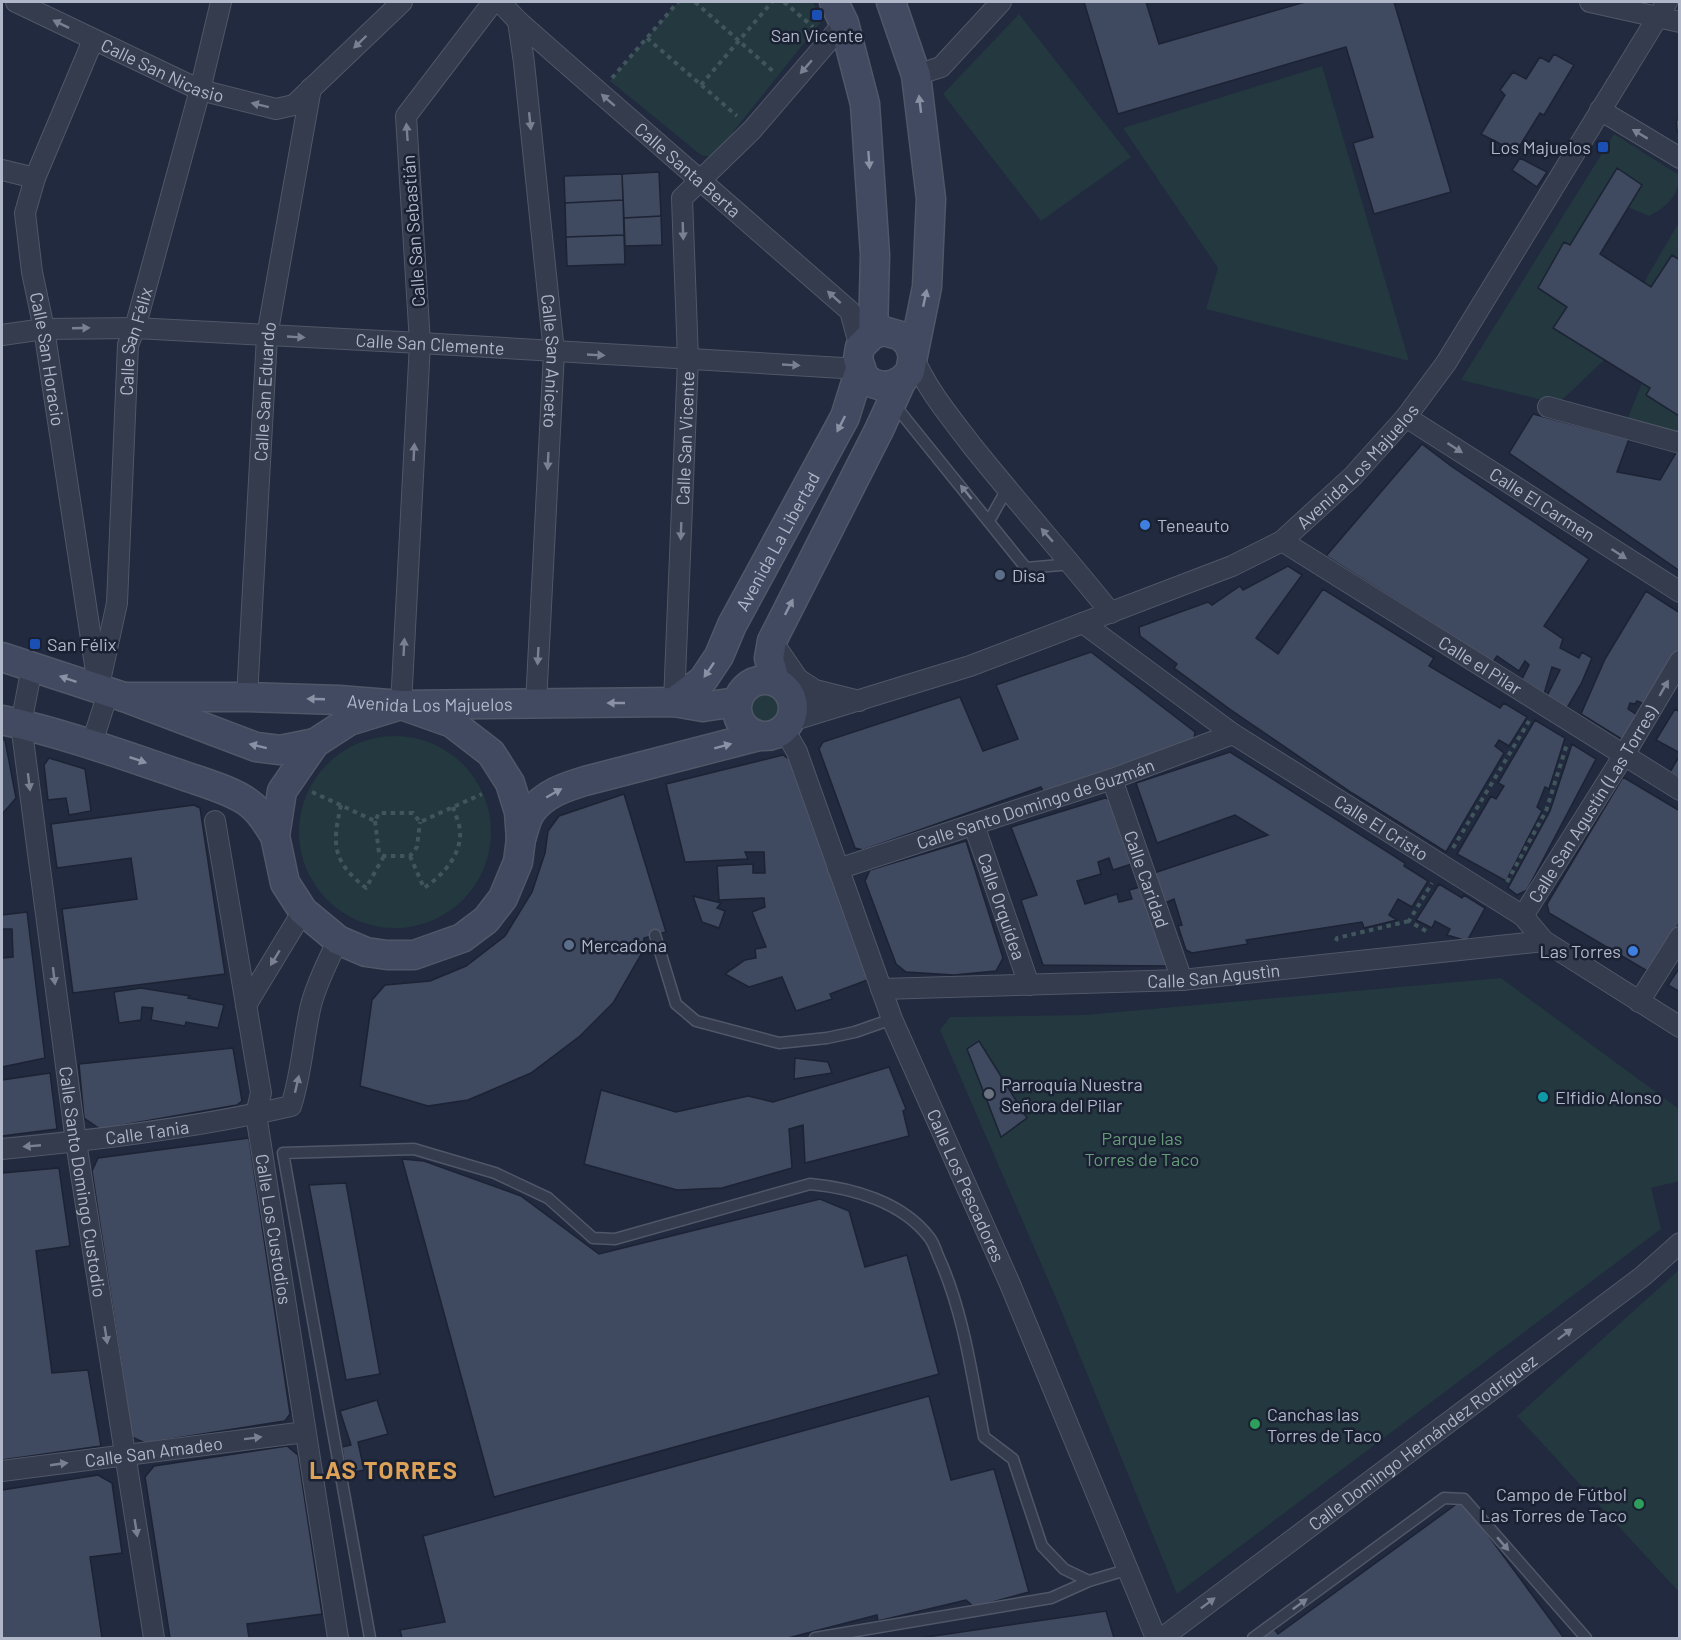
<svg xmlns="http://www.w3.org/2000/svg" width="1681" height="1640" viewBox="0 0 1681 1640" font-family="Barlow,sans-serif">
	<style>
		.green { fill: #23383f }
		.building { fill: #3f4960; stroke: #1c2334; stroke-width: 1.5 }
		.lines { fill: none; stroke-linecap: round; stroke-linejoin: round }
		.lane-casing { stroke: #505768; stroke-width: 13 }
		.street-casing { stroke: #505768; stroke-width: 22 }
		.secondary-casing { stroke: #505768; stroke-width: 31 }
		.path { stroke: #41555c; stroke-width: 4; stroke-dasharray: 4.5 4.5; stroke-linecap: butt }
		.lane { stroke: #353c4e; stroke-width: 10 }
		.street { stroke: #353c4e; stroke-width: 20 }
		.secondary { stroke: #424a61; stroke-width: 28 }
		.oneway { fill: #798092 }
		.oneway2 { fill: #8a91a5 }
		.transit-dot { fill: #1a4fb4; stroke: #1a2132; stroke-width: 2 }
		.shop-dot { fill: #3f7fe0; stroke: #1a2132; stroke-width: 2 }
		.service-dot { fill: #5c6f8a; stroke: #1a2132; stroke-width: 2 }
		.worship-dot { fill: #6b7280; stroke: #1a2132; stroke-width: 2 }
		.culture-dot { fill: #0f9aa8; stroke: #1a2132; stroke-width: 2 }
		.leisure-dot { fill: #2e9e5b; stroke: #1a2132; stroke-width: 2 }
		.labels { text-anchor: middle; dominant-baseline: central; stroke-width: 5; stroke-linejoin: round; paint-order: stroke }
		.poi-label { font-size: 18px; fill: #b0b7c9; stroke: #1a2132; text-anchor: start }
		.street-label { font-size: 18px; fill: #b0b7c9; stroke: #1a2132 }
		.park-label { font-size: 18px; fill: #659c78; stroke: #1a2132 }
		.district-label { font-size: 24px; font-weight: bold; letter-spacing: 1.5px; fill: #dda157; stroke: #1a2132 }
	</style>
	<rect width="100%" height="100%" fill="#212a3e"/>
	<path class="green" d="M678,2h135l8,20 -108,135 -12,-2 -91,-74z
		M1019,14l112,143 -90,64 -98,-127z
		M1322,66l87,295 -203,-52 12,-41 -95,-140z
		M1614,134l65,41c0,21 -12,32 -30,41l-21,-9 14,-22 -26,-16 -46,76 -6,-3 -26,45 29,20 -13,21 50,32 -46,44 -97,-24z
		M1679,222v38l-7,-4 -21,31 -6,-4 2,-6z
		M1642,383l8,5 -3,8 32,19v18l-52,-13z
		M749 708a16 16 0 1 1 32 0a16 16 0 1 1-32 0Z
		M299 832a96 96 0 1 1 192 0a96 96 0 1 1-192 0Z
		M1501,978l178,131v72l-28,7 10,41 -484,365 -118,-289 -119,-275 10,-13 135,-2z
		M1679,1270v322l-162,-176z"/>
	<path class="building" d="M1084,2h62l13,42 146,-42h89l57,190 -77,22 -21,-71 20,-6 -27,-90 -228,67z
		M1554,54l20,11 -30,50 -4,-2 -24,39 -35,-18 24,-39 -5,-5 13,-18 13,7 14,-22 9,5z
		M1680,118v15l-3,-2 -1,-10z
		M1520,158l27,14 -10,15 -25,-17z
		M1617,168l25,17 -42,69 51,33 21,-32 8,5 -1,156 -33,-21 4,-7 -97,-60 14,-21 -29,-19 26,-46 6,3z
		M659,172l2,44 -37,2 -2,-44z
		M622,174l1,26 -58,3 -1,-27z
		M623,200l1,35 -58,2 -1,-34z
		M661,216l1,29 -37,1 -1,-28z
		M624,235l1,29 -58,2 -1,-29z
		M1533,414l96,25 -12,33 43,8 17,-29h3v120l-171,-118z
		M1422,444l29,22 138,93 -45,67 19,13 -3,9 19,10 3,-6 10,6 -11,26 -14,24 -20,-12 13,-26 -8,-3 -8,27 -22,-15 7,-14 -4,-4 -6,10 -22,-15 -4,6 -167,-106z
		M1288,566l14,9 -46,63 22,16 45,-65 111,69 -5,8 71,42 4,-5 23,14 -18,29 -10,-6 -4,6 9,7 -58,99 -94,-59 -121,-83 -57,-42 3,-4 -37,-28 -1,-9 69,-25 4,3 28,-19 3,4z
		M1646,591l34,22v36l-36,55 -7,-3 -2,3 -5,-1 -2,6 9,6 -14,25 -42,-26 24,-55z
		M1091,652l104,80 -1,7 -150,54 -3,-6 -178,63 -8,-2 -36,-99 4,-7 137,-45 23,54 35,-12 -22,-54z
		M1675,709l5,3v41l-24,-13z
		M1535,720l30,18 -16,51 -4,-2 -8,20 5,4 -36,70 -49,-27 34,-58 5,3 8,-13 -6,-3z
		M2,739l3,1 11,58 -12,14 -2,1z
		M1572,744l24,15 -69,131 -10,5 -9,-7 42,-77z
		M1230,752l175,111 -1,3 24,15 -16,26 -14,-8 -9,16 8,5 -33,8 -2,-6 -116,18 2,4 -56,9 -6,-3 -8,-24 4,-1 -8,-26 -9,4 -11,-30 114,-38 -33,-20 -78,28 -21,-60z
		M783,755l10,7 77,217 -40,15 2,5 -36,12 -14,-34 -33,10 -24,-13 20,-14 11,-2 -1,-9 11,-2 -14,-35 13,-5 -1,-9 -45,2 -2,-34 36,-2v9h12l-1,-21h-19l3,7 -63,3 -19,-78z
		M1680,755v23l-10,-6z
		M49,758l36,11 6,42 -22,4 -3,-17 -18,2 -4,-35z
		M1623,777l57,34v111l-31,50 -100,-59 -2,-9z
		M624,794l42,138 -22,6 -1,13 -30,52 -33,33 -49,37 -63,27 -40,6 -68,-20 12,-86 13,-15 45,-4 36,-15 39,-30 27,-44 13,-39 3,-22 11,-15z
		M1105,798l7,2 26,62 -25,8 -4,-12 -11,4 3,12 -24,7 8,23 32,-10 2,8 13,-3 -3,-9 15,-4 26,80 -127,-1 -22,-65 16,-5 -26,-68z
		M194,805l6,3 25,166 -152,19 -11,-84 75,-10 -6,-41 -74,10 -6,-44z
		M966,841l37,117 -7,13 -42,4 -48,-3 -10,-8 -31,-83 5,-11z
		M1439,884l23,14 2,-3 21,13 -18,33 -20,-6 3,-6 -15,-8 -3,7 -16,-8z
		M693,896l28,7 -4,5 8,3 -6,17 -17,-6z
		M27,912l18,146 -43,9v-109l11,-1 -1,-28h-10v-14z
		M1680,967v25l-12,-7z
		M141,988l49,8 -2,2 36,7 -6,23 -32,-6 -1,4 -34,-6 2,-12 -11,-1 -1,13 -22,3 -5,-31z
		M979,1041l48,77 -26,19 -34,-88z
		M233,1048l9,53 -5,4 -137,24 -16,-11 -5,-54z
		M795,1058l33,4 4,11 -38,6z
		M889,1067l17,42 -3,2 6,25 -104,27 -2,-38 -14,4 3,39 -70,20 -45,2 -93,-26 17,-74 75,22 72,-16 25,6z
		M50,1073l7,56 -55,7v-56z
		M249,1138l41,276 -5,7 -140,22 -13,-6 -40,-266 6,-13z
		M402,1159l22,2 97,35 78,58 221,-55 29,12 16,56 42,-12 32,119 -445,123z
		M59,1168l11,78 -34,5 16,122 36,-3 13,76 -99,14v-287z
		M346,1183l34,191 -34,6 -37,-195z
		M929,1396l22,84 43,-11 35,123 -55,15 -8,-7 -88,21 -1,-6 -89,23h-386l-2,-8 45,-8 -22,-86z
		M377,1400l11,34 -30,8 6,28 -18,4 -4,-27 9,-2 -11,-34z
		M287,1446l11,9 24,159 -75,10 2,14h-79l-25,-161 9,-11z
		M98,1475l14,8 10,70 -32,4 12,81h-100v-148z
		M1462,1500l102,138h-302l12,-9 4,5z
		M1106,1611l8,27h-194z"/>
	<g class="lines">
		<g class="lane-casing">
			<path id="lane" d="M893,403l133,165 46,-4
				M989,521l18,-32
				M655,935l21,69 20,17 83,22 48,-5 28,-6 37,-13
				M370,1638l-87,-485 131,-4 81,24 53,25 45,40 22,1 195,-55c43,4 92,18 119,53 5,6 7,14 10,21 25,55 33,119 45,179l29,22 29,87 22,23 25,12
				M815,1638l236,-40 38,-17 37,-11
				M1253,1638l191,-140 20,1 122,139"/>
		</g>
		<g class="street-casing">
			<g id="street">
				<path id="s1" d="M16,2l184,88 76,19 18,-4 108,-103"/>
				<path id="s2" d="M500,2l18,19 42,37 290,253 10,36"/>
				<path d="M1590,2l90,20"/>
				<path id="s3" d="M518,21l6,42 30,289 -18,352"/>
				<path id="s4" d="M93,40l-58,138 -10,35 7,59 12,57 53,349"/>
				<path d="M916,75l25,-8 60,-65"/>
				<path d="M1600,110l80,48"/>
				<path d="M2,170l33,8"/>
				<path id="s5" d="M2,335l42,-6 91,-1 285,15 440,26"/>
				<path d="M913,356c14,34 38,62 60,91 45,56 93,110 138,166"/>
				<path d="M1548,407l132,36"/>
				<path id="s6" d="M1406,417l274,175"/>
				<path id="s7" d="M1282,541l398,249"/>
				<path id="s8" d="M1083,623l150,111 290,182 21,25 136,86"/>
				<path d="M772,641l26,38 17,11 44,11"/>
				<path id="s9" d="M32,667l-11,57 55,418 78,496"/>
				<path id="s10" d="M98,690l19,-87 11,-258 7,-17 65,-238 21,-88"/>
				<path id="s11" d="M247,697l20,-361 44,-248"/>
				<path d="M793,699l39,2"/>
				<path id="s12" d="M674,702l14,-343 -6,-161 70,-68 92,-107"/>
				<path d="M401,705l19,-362 -14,-227 87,-114"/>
				<path id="s13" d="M791,721l179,-55 262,-100 50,-25 71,-65 53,-59 40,-54 221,-361"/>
				<path id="s14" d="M784,729l13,23 95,267 118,265 146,354"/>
				<path d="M91,746l17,-53"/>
				<path id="s15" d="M1112,779l70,201"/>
				<path id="s16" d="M215,821l46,272 -5,21 82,524"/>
				<path id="s17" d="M974,825l55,160"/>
				<path id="s18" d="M838,869l274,-90 121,-45"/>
				<path id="s19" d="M1523,916l101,-161 56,-94"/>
				<path id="s20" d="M881,989l301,-9 362,-39"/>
				<path d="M1639,1002l41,-65"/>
				<path d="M246,1005l57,-94"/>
				<path id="s21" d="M2,1149c96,-9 194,-21 289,-43 11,-33 12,-68 20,-101 6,-23 17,-44 27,-65"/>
				<path id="s22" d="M2,1471l303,-39"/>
				<path id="s23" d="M1162,1638l481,-362 37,-33"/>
			</g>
		</g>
		<g class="secondary-casing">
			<g id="secondary">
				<path d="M834,2l10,21 21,81 10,151 -2,79"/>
				<path d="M891,2l25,73 15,124 -4,88 -14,69 -3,16 -8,8 -10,5 -10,1 -10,-3 -8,-6 -6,-18 2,-12 13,-13 11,-3 17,5 8,8 4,12"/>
				<path d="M2,657l122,40 132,50 24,3 35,-7"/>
				<circle cx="765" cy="708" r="28"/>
				<path d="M775,681l-6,-23 3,-17 107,-211 23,-50"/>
				<path id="s24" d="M124,697h123l92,3 62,5 273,-3 29,5 33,-5"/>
				<path id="s25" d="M674,702l29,-22 16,-24 13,-31 113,-208 15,-48"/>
				<path d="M401,705l51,18 39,30 19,30 9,29 2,27 -3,23 -15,36 -17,22 -24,18 -48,17h-27l-21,-3 -28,-12 -35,-29 -18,-28 -10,-47 7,-45 33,-48 34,-22z"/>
				<path d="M2,720c61,13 121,35 180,55 19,7 53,16 68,29 11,8 18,21 25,32"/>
				<path d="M521,839c3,-9 5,-20 10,-27 13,-18 34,-25 54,-31l174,-45"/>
			</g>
		</g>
		<path class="path" d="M695,2l80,71
			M784,2l29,25
			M647,38l90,78
			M612,78l66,-76
			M701,85l71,-83
			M312,792l63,29 4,-8h34l7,9 62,-28
			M341,805c-9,40 -9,56 25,83l18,-32
			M375,821l4,32 5,3h26l7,-9 3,-25
			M1453,848l76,-127
			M410,856l14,32c19,-13 38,-33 36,-58 -1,-8 -5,-16 -7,-23
			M1507,882l39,-71 21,-67
			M1426,931l-17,-10 23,-38
			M1336,941l1,-3 72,-17"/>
		<use href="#lane" class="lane"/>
		<use href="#street" class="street"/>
		<use href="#secondary" class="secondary"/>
	</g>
	<defs><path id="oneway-solid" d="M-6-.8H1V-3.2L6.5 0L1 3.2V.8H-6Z" transform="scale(1.5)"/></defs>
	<g class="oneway">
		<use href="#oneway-solid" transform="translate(61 24) rotate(-154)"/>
		<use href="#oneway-solid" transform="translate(360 42) rotate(136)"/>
		<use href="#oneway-solid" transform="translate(806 67) rotate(131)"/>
		<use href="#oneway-solid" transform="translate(608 100) rotate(-139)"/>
		<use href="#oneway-solid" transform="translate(260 105) rotate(-166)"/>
		<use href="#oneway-solid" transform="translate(530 121) rotate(84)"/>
		<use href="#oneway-solid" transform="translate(407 132) rotate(-94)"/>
		<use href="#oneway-solid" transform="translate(1640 134) rotate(-149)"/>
		<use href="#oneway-solid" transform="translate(683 231) rotate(88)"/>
		<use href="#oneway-solid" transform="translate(834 297) rotate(-138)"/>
		<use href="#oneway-solid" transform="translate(81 328) rotate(-2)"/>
		<use href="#oneway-solid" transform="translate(296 337) rotate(3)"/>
		<use href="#oneway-solid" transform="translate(596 355) rotate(3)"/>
		<use href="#oneway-solid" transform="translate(791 365) rotate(3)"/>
		<use href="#oneway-solid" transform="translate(1455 448) rotate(33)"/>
		<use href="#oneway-solid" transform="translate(414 452) rotate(-87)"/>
		<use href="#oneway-solid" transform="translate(548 461) rotate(93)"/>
		<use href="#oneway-solid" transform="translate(966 492) rotate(-129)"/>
		<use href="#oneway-solid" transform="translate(681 531) rotate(92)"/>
		<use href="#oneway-solid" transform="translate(1047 535) rotate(-131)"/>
		<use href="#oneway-solid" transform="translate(1619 554) rotate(33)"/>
		<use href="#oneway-solid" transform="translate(404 647) rotate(-87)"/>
		<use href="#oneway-solid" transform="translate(538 656) rotate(93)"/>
		<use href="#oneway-solid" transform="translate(1664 688) rotate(-60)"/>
		<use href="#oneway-solid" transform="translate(29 782) rotate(83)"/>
		<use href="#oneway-solid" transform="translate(275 958) rotate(121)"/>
		<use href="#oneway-solid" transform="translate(54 976) rotate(83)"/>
		<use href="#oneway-solid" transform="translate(297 1084) rotate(-77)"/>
		<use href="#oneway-solid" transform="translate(32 1146) rotate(175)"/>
		<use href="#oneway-solid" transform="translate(1565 1334) rotate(-37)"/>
		<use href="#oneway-solid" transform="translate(106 1335) rotate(81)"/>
		<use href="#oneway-solid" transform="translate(253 1438) rotate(-7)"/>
		<use href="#oneway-solid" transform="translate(59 1464) rotate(-8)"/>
		<use href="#oneway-solid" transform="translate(136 1528) rotate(81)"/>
		<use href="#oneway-solid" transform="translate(1503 1544) rotate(49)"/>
		<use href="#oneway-solid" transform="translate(1208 1603) rotate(-37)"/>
		<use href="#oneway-solid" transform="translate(1300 1604) rotate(-36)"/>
	</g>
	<g class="oneway2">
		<use href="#oneway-solid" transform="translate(920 104) rotate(-97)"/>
		<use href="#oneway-solid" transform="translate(869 160) rotate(86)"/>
		<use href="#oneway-solid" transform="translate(925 298) rotate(-78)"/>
		<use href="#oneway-solid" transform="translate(841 424) rotate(117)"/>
		<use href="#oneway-solid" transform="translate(789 607) rotate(-63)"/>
		<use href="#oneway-solid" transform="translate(709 670) rotate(124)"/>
		<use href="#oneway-solid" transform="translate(68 679) rotate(-161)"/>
		<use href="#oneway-solid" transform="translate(316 699) rotate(-178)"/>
		<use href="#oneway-solid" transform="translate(616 703) rotate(180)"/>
		<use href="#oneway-solid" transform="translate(258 746) rotate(-166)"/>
		<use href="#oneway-solid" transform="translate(723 746) rotate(-15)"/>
		<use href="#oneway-solid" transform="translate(138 760) rotate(19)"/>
		<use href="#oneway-solid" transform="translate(554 793) rotate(-30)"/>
	</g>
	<g class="transit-dot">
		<rect x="811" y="9" width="12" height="12" rx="3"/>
		<rect x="1597" y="141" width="12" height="12" rx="3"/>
		<rect x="29" y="638" width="12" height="12" rx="3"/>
	</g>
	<g class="shop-dot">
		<circle cx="1145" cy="525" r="6"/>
		<circle cx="1633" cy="951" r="6"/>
	</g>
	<g class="service-dot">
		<circle cx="1000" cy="575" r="6"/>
		<circle cx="569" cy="945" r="6"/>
	</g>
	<circle class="worship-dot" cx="989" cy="1094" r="6"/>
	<circle class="culture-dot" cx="1543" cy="1097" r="6"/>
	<g class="leisure-dot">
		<circle cx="1255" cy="1424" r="6"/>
		<circle cx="1639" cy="1504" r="6"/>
	</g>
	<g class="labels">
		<g class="poi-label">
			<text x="817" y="35" text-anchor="middle">San Vicente</text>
			<text x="1591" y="147" text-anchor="end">Los Majuelos</text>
			<text x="1157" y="525">Teneauto</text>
			<text x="1012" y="575">Disa</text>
			<text x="47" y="644">San Félix</text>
			<text x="581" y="945">Mercadona</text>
			<text x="1621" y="951" text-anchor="end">Las Torres</text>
			<text x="1001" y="1084">Parroquia Nuestra<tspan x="1001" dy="21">Señora del Pilar</tspan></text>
			<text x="1555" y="1097">Elfidio Alonso</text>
			<text x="1267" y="1414">Canchas las<tspan x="1267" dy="21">Torres de Taco</tspan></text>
			<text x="1627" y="1494" text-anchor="end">Campo de Fútbol<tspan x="1627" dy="21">Las Torres de Taco</tspan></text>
		</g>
		<g class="street-label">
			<text stroke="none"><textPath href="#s1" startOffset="162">Calle San Nicasio</textPath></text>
			<text stroke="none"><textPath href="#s2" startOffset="252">Calle Santa Berta</textPath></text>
			<text transform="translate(413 231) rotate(-94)">Calle San Sebastián</text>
			<text stroke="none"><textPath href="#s10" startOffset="352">Calle San Félix</textPath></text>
			<text stroke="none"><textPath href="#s5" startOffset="429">Calle San Clemente</textPath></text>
			<text stroke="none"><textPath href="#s4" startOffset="334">Calle San Horacio</textPath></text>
			<text stroke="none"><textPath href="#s3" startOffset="342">Calle San Aniceto</textPath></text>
			<text stroke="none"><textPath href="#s11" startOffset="306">Calle San Eduardo</textPath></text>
			<text stroke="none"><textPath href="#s12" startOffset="264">Calle San Vicente</textPath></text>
			<text stroke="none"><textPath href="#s13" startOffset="630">Avenida Los Majuelos</textPath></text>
			<text stroke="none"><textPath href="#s6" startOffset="162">Calle El Carmen</textPath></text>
			<text stroke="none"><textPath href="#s25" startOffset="194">Avenida La Libertad</textPath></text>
			<text stroke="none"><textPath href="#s7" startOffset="234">Calle el Pilar</textPath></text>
			<text stroke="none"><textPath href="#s24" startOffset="306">Avenida Los Majuelos</textPath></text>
			<text stroke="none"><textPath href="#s18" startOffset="208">Calle Santo Domingo de Guzmán</textPath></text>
			<text stroke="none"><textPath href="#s19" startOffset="132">Calle San Agustín (Las Torres)</textPath></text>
			<text stroke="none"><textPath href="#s8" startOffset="362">Calle El Cristo</textPath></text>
			<text stroke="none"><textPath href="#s15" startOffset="106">Calle Caridad</textPath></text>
			<text stroke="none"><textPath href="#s17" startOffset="86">Calle Orquídea</textPath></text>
			<text stroke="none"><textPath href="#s20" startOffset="333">Calle San Agustìn</textPath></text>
			<text stroke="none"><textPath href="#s21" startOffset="146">Calle Tania</textPath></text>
			<text stroke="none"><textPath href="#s9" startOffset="520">Calle Santo Domingo Custodio</textPath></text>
			<text stroke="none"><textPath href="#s14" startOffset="492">Calle Los Pescadores</textPath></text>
			<text stroke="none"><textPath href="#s16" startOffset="414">Calle Los Custodios</textPath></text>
			<text stroke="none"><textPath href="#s23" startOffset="326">Calle Domingo Hernández Rodríguez</textPath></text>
			<text stroke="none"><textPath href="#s22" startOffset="153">Calle San Amadeo</textPath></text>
		</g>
		<g class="park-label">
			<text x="1142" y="1138">Parque las<tspan x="1142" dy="21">Torres de Taco</tspan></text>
		</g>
		<g class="district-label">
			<text x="384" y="1469">LAS TORRES</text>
		</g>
	</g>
	<rect width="1681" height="1640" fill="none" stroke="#b0b7c9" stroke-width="6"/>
</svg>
